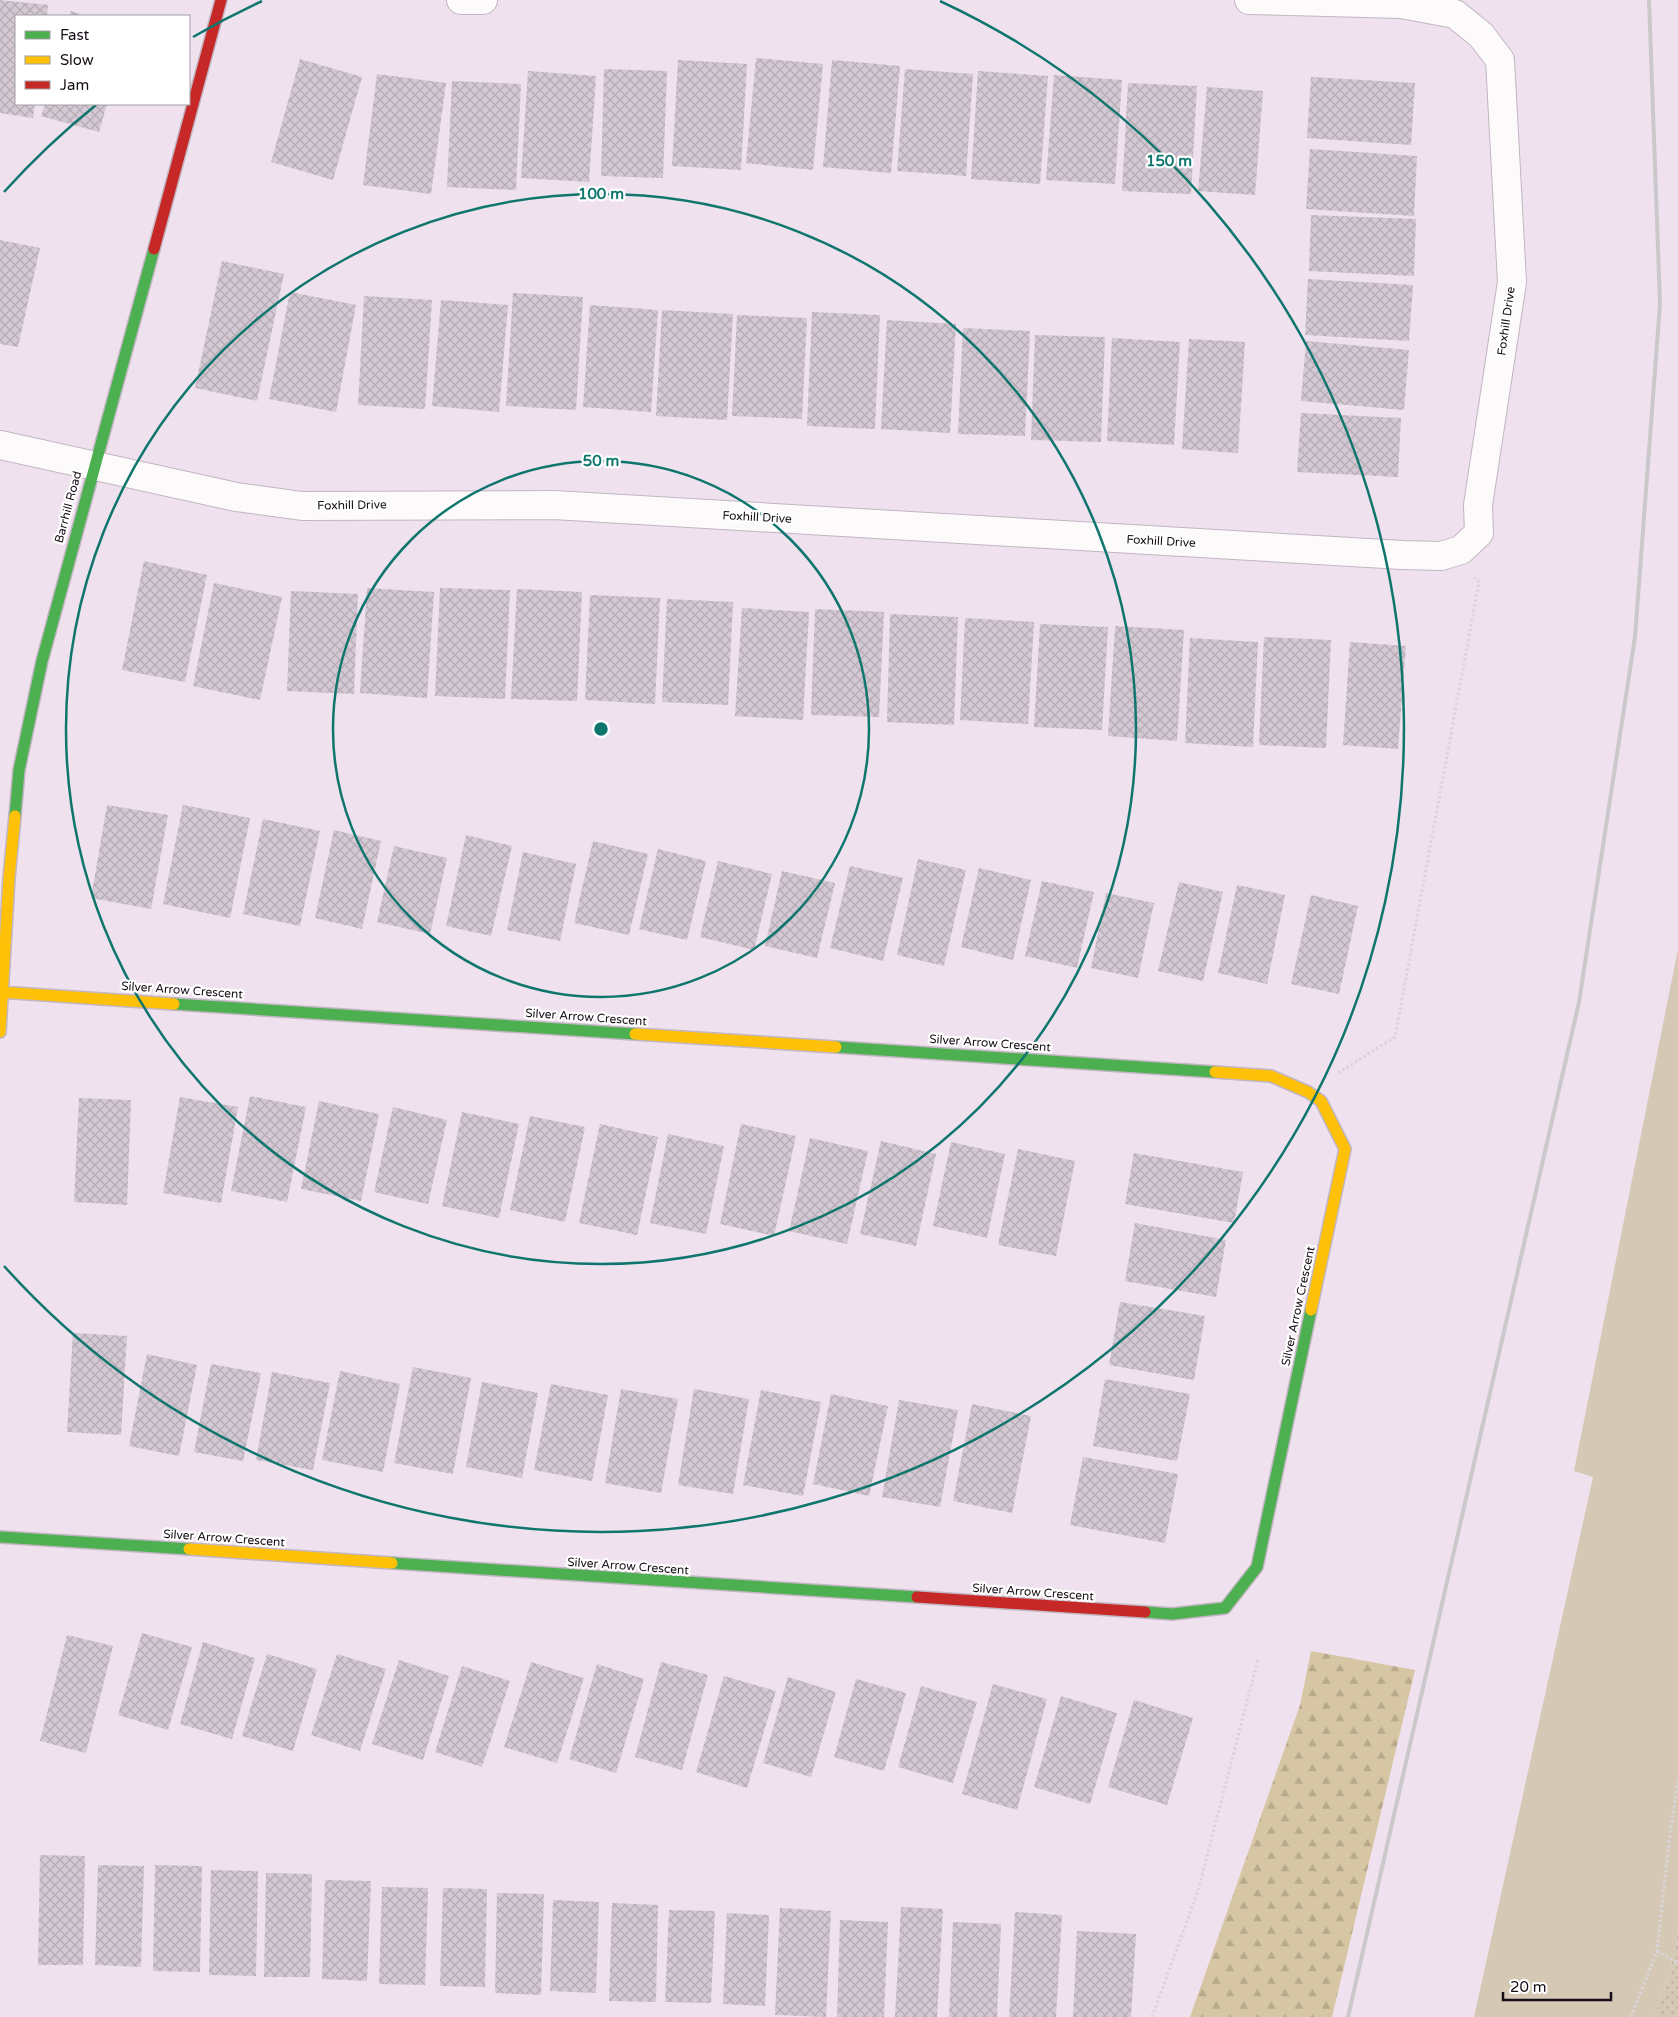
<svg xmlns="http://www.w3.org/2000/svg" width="1678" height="2017" viewBox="0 0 1678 2017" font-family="'Varela Round',sans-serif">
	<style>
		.grass { fill: url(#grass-dots) }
		.forest { fill: url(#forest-firs) }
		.park { fill: #d5c8b4 }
		.building { fill: url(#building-cross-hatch) }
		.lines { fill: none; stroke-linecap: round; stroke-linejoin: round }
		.street-casing { stroke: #c1b6c1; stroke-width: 30 }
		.fast-casing { stroke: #c1b6c1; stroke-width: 14 }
		.slow-casing { stroke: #c1b6c1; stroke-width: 14 }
		.jam-casing { stroke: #c1b6c1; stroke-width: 14 }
		.path { stroke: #dad5da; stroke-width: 3; stroke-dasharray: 2.5 2.5; stroke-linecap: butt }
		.street { stroke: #fdfafc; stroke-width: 28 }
		.fast { stroke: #4caf50; stroke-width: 11 }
		.slow { stroke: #ffc107; stroke-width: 11 }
		.jam { stroke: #c62828; stroke-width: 11 }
		.rail { stroke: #cbc8cb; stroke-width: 4 }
		.ring { fill: none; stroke: #0f766e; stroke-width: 2.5 }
		.labels { text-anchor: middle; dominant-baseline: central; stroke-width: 4.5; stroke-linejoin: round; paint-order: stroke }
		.street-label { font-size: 12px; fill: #160e16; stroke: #fff }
		.centre { fill: #0f766e; stroke: #fff; stroke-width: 2.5 }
		.ring-label { font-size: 15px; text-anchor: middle; font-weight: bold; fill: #0f766e; stroke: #fff; stroke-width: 4.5; stroke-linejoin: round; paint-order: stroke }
	</style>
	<defs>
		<pattern id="grass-dots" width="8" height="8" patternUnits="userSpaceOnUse" patternTransform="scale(1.25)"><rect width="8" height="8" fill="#d5c8b4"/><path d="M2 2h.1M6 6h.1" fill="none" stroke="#b6ab9a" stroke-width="1.8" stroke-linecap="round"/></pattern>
		<pattern id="forest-firs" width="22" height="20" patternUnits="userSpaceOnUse" patternTransform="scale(1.25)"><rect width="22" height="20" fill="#d7c6a3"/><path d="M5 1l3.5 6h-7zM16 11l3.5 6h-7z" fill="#b8a98c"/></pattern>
		<pattern id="building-cross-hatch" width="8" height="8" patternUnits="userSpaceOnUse" patternTransform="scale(1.25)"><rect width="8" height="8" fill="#d3c8d3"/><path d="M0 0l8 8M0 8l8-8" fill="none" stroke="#b4abb4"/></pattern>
	</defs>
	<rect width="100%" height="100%" fill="#efe1ee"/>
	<path class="grass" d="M1678,1930v87h-24l16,-43z"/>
	<path class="forest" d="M1311,1651l104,19 -83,347h-142l110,-312z"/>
	<path class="park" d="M1678,949v981l-8,44 -16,43h-180l119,-540 -19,-6z"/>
	<path class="building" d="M0,0l48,5 -1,11h-31v88h19l-2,14 -33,-5z
		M71,11l15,5h-17z
		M756,58l67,6 -10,106 -67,-7z
		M300,59l62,18 -29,103 -62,-18z
		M678,60l69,4 -6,106 -69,-4z
		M832,60l68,6 -9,107 -68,-6z
		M604,69l63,2 -4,107 -62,-2z
		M905,69l68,5 -7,102 -69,-5z
		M528,71l68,5 -7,106 -68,-4z
		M978,71l70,5 -8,108 -69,-5z
		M377,74l69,9 -15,111 -68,-9z
		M1054,75l68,5 -7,104 -69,-4z
		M1311,77l104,6 -4,62 -104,-7z
		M452,81l69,3 -5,106 -69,-3z
		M1128,83l69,3 -6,108 -69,-3z
		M1207,87l56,4 -8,104 -57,-4z
		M45,104h62l-8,28 -58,-16z
		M1310,149l107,7 -3,60 -108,-7z
		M1311,215l105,4 -2,57 -105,-5z
		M0,240l40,8 -22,99 -18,-3z
		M222,261l62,13 -27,127 -62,-13z
		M1308,279l105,6 -4,56 -104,-6z
		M290,292l66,13 -20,107 -67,-13z
		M513,293l70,4 -7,113 -70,-4z
		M364,296l68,4 -7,109 -67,-4z
		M441,300l67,5 -9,107 -67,-6z
		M590,305l68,5 -7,102 -68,-5z
		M662,310l71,4 -6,106 -71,-4z
		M812,312l68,3 -5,114 -68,-3z
		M737,315l70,3 -5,101 -70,-3z
		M887,320l69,4 -6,109 -69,-4z
		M963,328l67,3 -5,105 -67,-2z
		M1035,335l70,2 -4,105 -70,-2z
		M1112,338l68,4 -6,103 -67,-4z
		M1189,339l56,3 -7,111 -56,-4z
		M1306,341l103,9 -5,60 -103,-9z
		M1301,413l100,5 -3,59 -101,-5z
		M144,561l63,14 -22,107 -63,-12z
		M214,583l68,14 -22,103 -67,-14z
		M367,588l67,4 -7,106 -67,-5z
		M440,588l70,2 -5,109 -70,-3z
		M517,589l65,3 -5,109 -66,-2z
		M291,591l67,3 -4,100 -67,-3z
		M590,595l70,3 -5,106 -70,-4z
		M667,599l66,3 -5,103 -66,-3z
		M742,608l67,4 -6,108 -68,-4z
		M815,609l69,3 -5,105 -68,-2z
		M890,614l68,3 -4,108 -67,-3z
		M965,618l69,4 -6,102 -68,-4z
		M1040,624l68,3 -6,103 -68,-3z
		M1115,626l69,4 -7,111 -69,-5z
		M1264,637l67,3 -5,108 -67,-3z
		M1190,638l68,4 -5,105 -68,-4z
		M1350,642l56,4 -8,103 -55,-4z
		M107,805l61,10 -17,94 -60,-11z
		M183,805l67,13 -20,100 -67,-14z
		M263,819l57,12 -20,95 -57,-12z
		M334,830l47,11 -19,88 -47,-11z
		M466,835l46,11 -21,90 -45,-10z
		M593,841l55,13 -19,81 -55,-12z
		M394,846l53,12 -17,76 -53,-12z
		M658,849l48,12 -19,79 -48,-11z
		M523,852l53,12 -16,77 -53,-11z
		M918,859l48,11 -22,96 -47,-11z
		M718,861l54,13 -18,76 -54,-13z
		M850,866l53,12 -20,83 -53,-13z
		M979,868l52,12 -18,80 -52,-13z
		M782,871l53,12 -18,75 -52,-12z
		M1042,881l52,11 -17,76 -52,-12z
		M1179,882l44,10 -20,89 -45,-10z
		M1237,885l48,10 -18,89 -49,-11z
		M1106,893l48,10 -16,75 -47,-10z
		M1311,895l47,11 -19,88 -48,-10z
		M250,1096l56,11 -19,95 -56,-11z
		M180,1097l58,10 -17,96 -58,-10z
		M79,1098l52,2 -4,105 -53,-3z
		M319,1101l60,13 -18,87 -60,-12z
		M393,1107l54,13 -19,84 -54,-12z
		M462,1112l57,12 -20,94 -57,-12z
		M530,1116l55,11 -20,95 -55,-12z
		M600,1124l58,13 -21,98 -58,-12z
		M741,1124l55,12 -22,100 -54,-12z
		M668,1134l56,12 -18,88 -56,-11z
		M810,1138l58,13 -21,93 -58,-13z
		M881,1141l55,13 -20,92 -56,-12z
		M951,1142l54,12 -18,84 -54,-12z
		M1018,1149l57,12 -19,95 -58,-11z
		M1134,1153l109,19 -9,51 -109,-19z
		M1135,1223l91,17 -10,57 -91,-16z
		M1120,1302l85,14 -11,64 -85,-15z
		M73,1333l54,3 -6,99 -54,-3z
		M147,1354l50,11 -18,91 -50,-10z
		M211,1364l50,9 -18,88 -49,-9z
		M413,1367l58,11 -18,96 -59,-11z
		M340,1371l60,13 -17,88 -61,-12z
		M272,1372l58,11 -17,87 -57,-10z
		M1105,1379l85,15 -13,67 -84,-15z
		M482,1382l56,11 -16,85 -56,-11z
		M551,1384l57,11 -16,86 -58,-11z
		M621,1389l57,10 -17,94 -56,-10z
		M694,1389l55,10 -16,95 -55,-9z
		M761,1390l60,12 -18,94 -60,-11z
		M831,1394l57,12 -19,90 -56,-12z
		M899,1400l59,10 -18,97 -58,-10z
		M972,1404l59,12 -19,97 -59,-12z
		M1083,1457l95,17 -13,69 -95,-18z
		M142,1633l50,14 -24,83 -50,-15z
		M67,1635l46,11 -27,107 -46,-12z
		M203,1642l52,16 -23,81 -52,-15z
		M267,1654l50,15 -24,82 -51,-15z
		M337,1654l49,15 -26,82 -49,-16z
		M399,1660l50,16 -26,84 -51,-16z
		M531,1662l53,16 -27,85 -53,-16z
		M661,1662l47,13 -26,95 -47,-13z
		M597,1664l47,15 -28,94 -47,-14z
		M462,1666l48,15 -28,86 -47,-15z
		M724,1676l52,15 -29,97 -51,-16z
		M788,1677l48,15 -25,85 -48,-14z
		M856,1679l50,14 -22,78 -50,-14z
		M993,1684l54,15 -30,111 -55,-16z
		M921,1686l56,16 -24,81 -55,-16z
		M1061,1696l56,17 -27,91 -56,-17z
		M1134,1700l59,18 -26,87 -59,-18z
		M40,1855l45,1 -2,109h-45z
		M98,1865l46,1 -3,101 -46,-2z
		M155,1865l47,1 -2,106 -47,-1z
		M211,1870l47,1 -2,105 -47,-1z
		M266,1873l46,1 -2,103h-46z
		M325,1880l46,1 -4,100 -45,-2z
		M382,1887l46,1 -3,97 -46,-1z
		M443,1888l44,1 -2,98 -45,-1z
		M497,1893l47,1 -3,101 -46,-2z
		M553,1900l46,2 -3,91 -46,-2z
		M612,1903l46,2 -2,97 -47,-1z
		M901,1907l42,2 -6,108h-42z
		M780,1908l51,3 -5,106 -51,-2z
		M669,1910l46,1 -4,92 -46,-1z
		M1015,1912l47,3 -6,102h-47z
		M727,1913l42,2 -4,91 -42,-2z
		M840,1920l48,2 -4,95h-47z
		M953,1922l48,2 -4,93h-48z
		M1077,1931l59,3 -5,83h-58z"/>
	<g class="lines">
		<g class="street-casing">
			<path id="street" d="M461,0h22
				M0,445l236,52 66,9 252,-1 848,50 39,1 20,-6 18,-17 -1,-28 34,-223 -12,-222 -19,-25 -26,-21 -54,-10 -152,-4"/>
		</g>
		<g class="fast-casing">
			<path id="fast" d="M15,816l4,-46 23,-109 112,-412
				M174,1004l461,30
				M836,1047l379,25
				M0,1537l189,12
				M392,1563l525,34
				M1145,1612l27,2 53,-6 32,-41 54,-257"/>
		</g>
		<g class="slow-casing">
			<path id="slow" d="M0,992l174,12
				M0,1032l9,-154 6,-62
				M635,1034l201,13
				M1215,1072l56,4 37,16 13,9 24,48 -34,161
				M189,1549l203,14"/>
		</g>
		<g class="jam-casing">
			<path id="jam" d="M154,249l67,-249
				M917,1597l228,15"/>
		</g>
		<path class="path" d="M1338,1073l57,-36 84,-455 -5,-4
			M1657,1951l21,12
			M1152,2017l46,-126 60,-232
			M1631,2017l26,-66 13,-117 8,-54"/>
		<use href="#street" class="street"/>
		<use href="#fast" class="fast"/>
		<use href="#slow" class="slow"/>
		<use href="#jam" class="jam"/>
		<path class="rail" d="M1348,2017l231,-1015 56,-365 25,-333 -11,-304"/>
	</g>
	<g class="ring">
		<circle cx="601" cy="729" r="268"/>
		<circle cx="601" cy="729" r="535"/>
		<path d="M4 192A803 803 0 0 1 96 105M193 37A803 803 0 0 1 262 1M940 1A803 803 0 1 1 4 1266"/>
	</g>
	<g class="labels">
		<g class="street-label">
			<text transform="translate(1506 321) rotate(-82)">Foxhill Drive</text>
			<text transform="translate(352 505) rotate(-1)">Foxhill Drive</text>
			<text transform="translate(68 507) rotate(-75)">Barrhill Road</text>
			<text transform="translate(757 517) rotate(3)">Foxhill Drive</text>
			<text transform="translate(1161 541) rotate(3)">Foxhill Drive</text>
			<text transform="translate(182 990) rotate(4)">Silver Arrow Crescent</text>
			<text transform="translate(586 1017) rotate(4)">Silver Arrow Crescent</text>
			<text transform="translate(990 1043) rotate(4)">Silver Arrow Crescent</text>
			<text transform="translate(1298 1306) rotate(-78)">Silver Arrow Crescent</text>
			<text transform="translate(224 1538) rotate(4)">Silver Arrow Crescent</text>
			<text transform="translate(628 1566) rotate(4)">Silver Arrow Crescent</text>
			<text transform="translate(1033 1592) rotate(4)">Silver Arrow Crescent</text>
		</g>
	</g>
	<circle cx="601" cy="729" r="8" class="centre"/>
	<g class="ring-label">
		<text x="1169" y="166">150 m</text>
		<text x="601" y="199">100 m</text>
		<text x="601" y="466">50 m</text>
	</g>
	<rect x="15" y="15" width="175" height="90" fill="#ffffff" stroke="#a29fa2"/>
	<rect x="25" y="31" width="25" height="8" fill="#4caf50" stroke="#a29fa2"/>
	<text x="60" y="40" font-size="15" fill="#160e16">Fast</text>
	<rect x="25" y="56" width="25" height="8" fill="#ffc107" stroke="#a29fa2"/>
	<text x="60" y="65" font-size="15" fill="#160e16">Slow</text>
	<rect x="25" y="81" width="25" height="8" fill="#c62828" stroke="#a29fa2"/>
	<text x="60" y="90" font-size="15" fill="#160e16">Jam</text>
	<path d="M1503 1992v8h108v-8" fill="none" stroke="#160e16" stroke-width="2.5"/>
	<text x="1510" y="1992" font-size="15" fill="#160e16" stroke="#ffffff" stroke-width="4" paint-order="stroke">20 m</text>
</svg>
